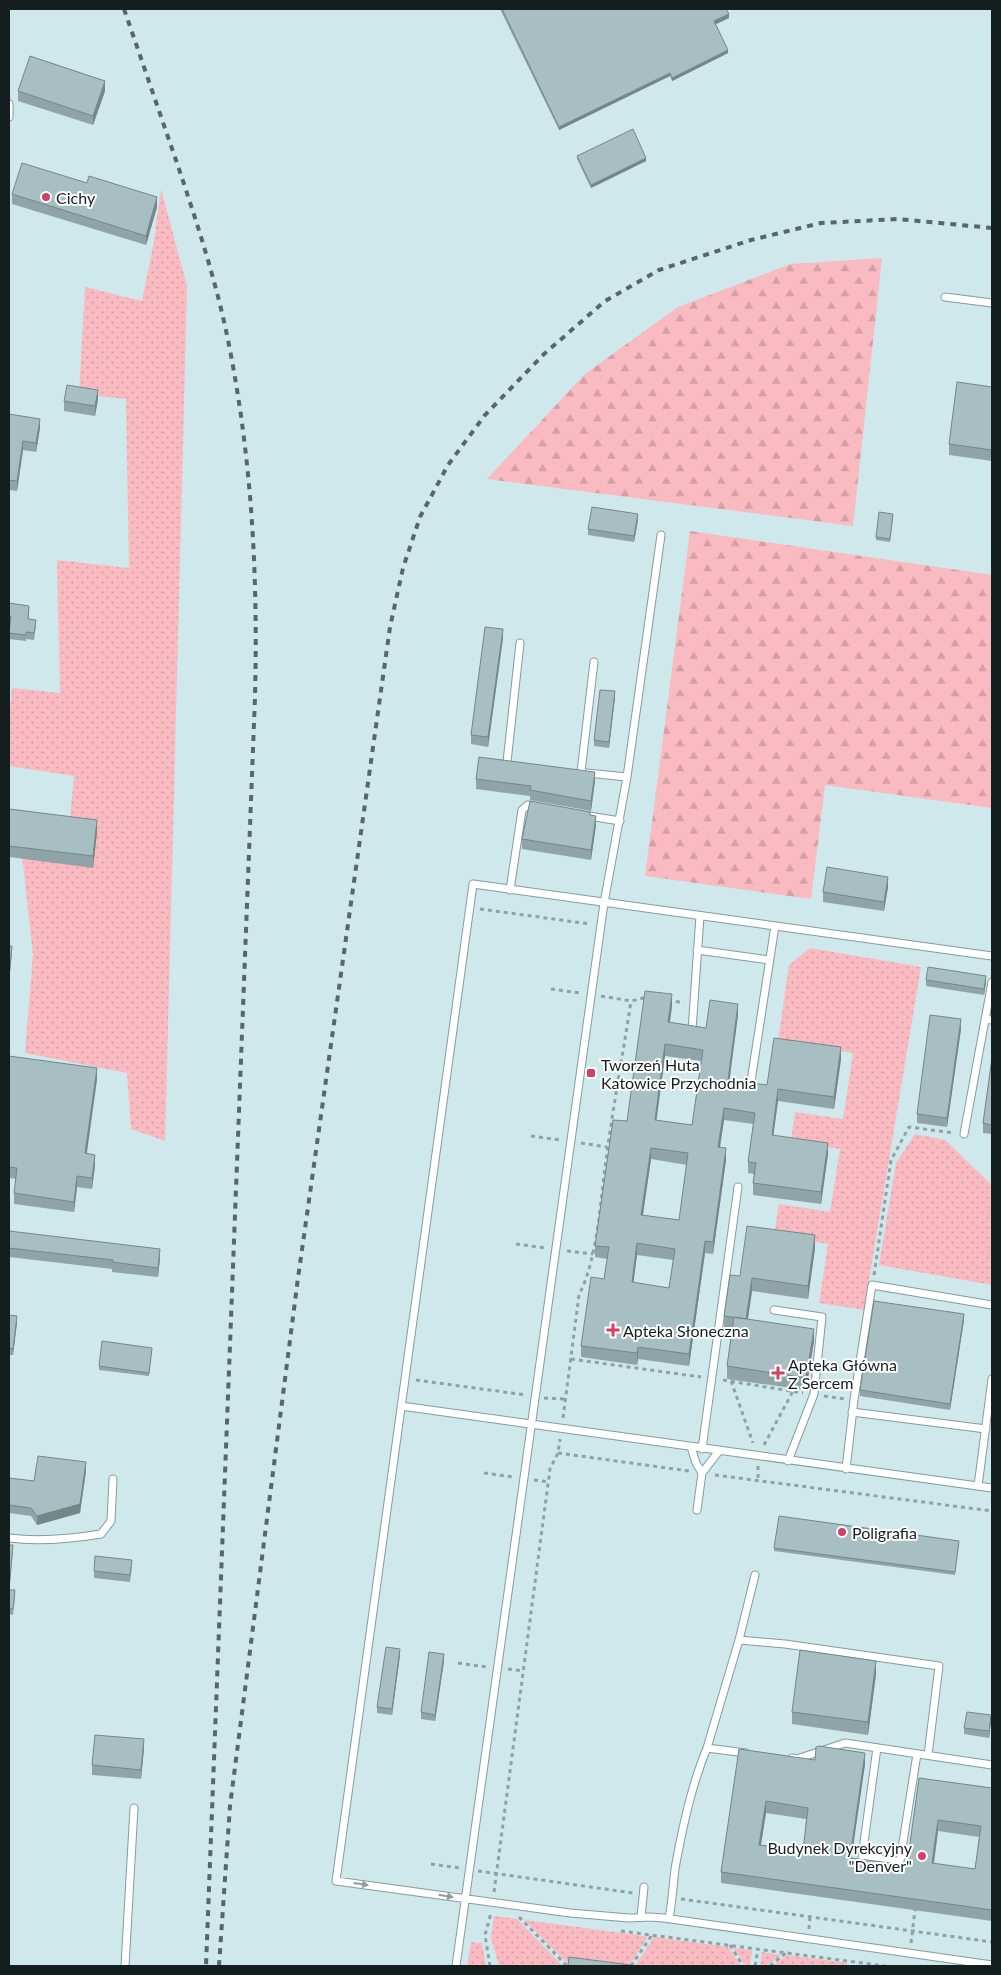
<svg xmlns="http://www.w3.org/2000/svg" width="1001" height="1975" viewBox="0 0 1001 1975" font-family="Lato,sans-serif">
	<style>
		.grass { fill: url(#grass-dots) }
		.forest { fill: url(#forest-firs) }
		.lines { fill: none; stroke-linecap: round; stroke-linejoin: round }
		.service-casing { stroke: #849b9f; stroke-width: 9 }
		.path { stroke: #8ea2a5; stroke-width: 3; stroke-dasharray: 4 4; stroke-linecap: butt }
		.service { stroke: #fff; stroke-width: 7 }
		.rail { stroke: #576668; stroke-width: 4; stroke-dasharray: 6 6; stroke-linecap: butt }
		.wall { fill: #90a4a7; fill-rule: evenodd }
		.shaded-wall { fill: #758688 }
		.building { fill: #a7bfc2; stroke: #758688; fill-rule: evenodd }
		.oneway { fill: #959a9a }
		.poi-dot { fill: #d14163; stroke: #fff; stroke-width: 2 }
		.labels { text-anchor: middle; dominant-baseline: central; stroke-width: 4; stroke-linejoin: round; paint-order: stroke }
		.poi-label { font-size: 16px; fill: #141e1f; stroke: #fff; text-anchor: start }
	</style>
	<defs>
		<pattern id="grass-dots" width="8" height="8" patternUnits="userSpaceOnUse" patternTransform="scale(1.25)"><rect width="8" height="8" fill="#f9bac1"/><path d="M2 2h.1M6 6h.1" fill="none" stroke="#d59fa5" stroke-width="1.8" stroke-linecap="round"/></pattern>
		<pattern id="forest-firs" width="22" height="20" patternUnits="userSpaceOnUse" patternTransform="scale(1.25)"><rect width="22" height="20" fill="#f9bac1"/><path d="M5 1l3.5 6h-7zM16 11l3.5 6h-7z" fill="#d59fa5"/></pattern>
	</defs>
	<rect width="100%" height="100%" fill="#cfe8ec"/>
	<path class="grass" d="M161,189l26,97 -22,855 -34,-12 -4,-56 -102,-20 8,-98 -16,-146 53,9 4,-42 -65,-10v-45l3,-33 48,5 -3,-133 72,8 -3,-169 -47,-5 6,-107 57,14 11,-54z
		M810,948l111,19 -57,343 -45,-7 9,-59 -54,-9 5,-31 51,8 10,-63 -49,-8 4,-29 48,7 10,-66 -75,-11 11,-77z
		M915,1134l30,6 47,45v100l-113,-20 17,-102z
		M494,1916l23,3 46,47h-64l-8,-28z
		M524,1920l121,16 2,2 -18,28 -61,-2z
		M654,1937l74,10 13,19h-106z
		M471,1942l11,1 4,23h-19z
		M733,1948l19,2 -2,16h-4z
		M762,1952l20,3 -16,11h-6z
		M787,1955l60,8v3h-75z"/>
	<path class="forest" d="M882,258l-29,268 -366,-47 98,-105 93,-67 113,-43z
		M690,531l302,44v233l-167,-23 -14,114 -166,-23z"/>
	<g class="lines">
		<g class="service-casing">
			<path id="service" d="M9,104v13
				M945,297l47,6
				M507,762l13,-119
				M581,772l13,-110
				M587,773l40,4
				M589,816l31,5
				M510,890l12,-80 6,-5 9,2
				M697,950l72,10
				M992,956l-519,-72 -137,997 234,32 59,5 20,-1 15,1 328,47
				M985,1019l7,1
				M692,1030l8,-114
				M751,1081l24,-155
				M964,1134l28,-152
				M774,1310l48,7 -8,77 -26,67
				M401,1406l591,82
				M852,1412l134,17
				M691,1447l5,16 6,10
				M702,1449l36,-262
				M846,1469l8,-69 18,-115 120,20
				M978,1486l14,-107
				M697,1510l5,-37 17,-22
				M9,1538c31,4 61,1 92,-4l10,-13 2,-42
				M739,1640l46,4 154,22 -11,89
				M707,1748l39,5
				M877,1748l-15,109 38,4 17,-107
				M792,1758l5,1 48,-16 147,22
				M641,1917l3,-30
				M669,1919c3,-16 4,-33 6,-50 7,-40 16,-83 32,-121l32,-108 16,-65
				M125,1966l9,-158
				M456,1966l148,-1063 23,-126 34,-242"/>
		</g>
		<path class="path" d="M480,909l110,15
			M551,989l29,4
			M601,996l30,5 16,-4
			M668,1000l16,3
			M531,1136l29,4
			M581,1143l26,4
			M516,1244l30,4
			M567,1251l26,3
			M874,1275l17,-115 18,-33 45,6
			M571,1359l130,18
			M416,1380l110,15
			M723,1380l80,13
			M731,1381l22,62
			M824,1396l21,3
			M544,1398l21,1
			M563,1418l16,-123c19,-38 21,-92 27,-135 7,-53 17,-106 25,-159
			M764,1445l29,-54
			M558,1453l131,18
			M758,1466v14
			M484,1473l29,4
			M715,1475l277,36
			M534,1480l15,2
			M458,1663l29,4
			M508,1669l15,2
			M431,1864l29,4
			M478,1871l155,22
			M494,1892l56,-423 8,-16 2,-14
			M681,1899l311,43
			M519,1917l48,49
			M809,1929l1,-12
			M621,1931l264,35
			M911,1943l4,-33
			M730,1945l13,21
			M490,1966l-5,-31 6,-22
			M631,1966l21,-31
			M755,1966l3,-17
			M770,1966l16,-13"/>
		<use href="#service" class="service"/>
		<path class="rail" d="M124,9c18,52 36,105 54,157 19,57 38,115 50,174 24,119 30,235 27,357l-49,1269
			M219,1966l11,-160 68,-528 92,-651 13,-59 17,-51 28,-52 37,-50 59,-61 61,-53 54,-31 92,-30 70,-17 77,-4 94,9"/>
	</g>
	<path class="wall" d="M500,9h226l3,9 -13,6 12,29 -56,28 -2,-5 -111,54z
		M18,91h87l-12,34 -75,-24z
		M577,156l69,5 -55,27 -14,-29z
		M12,194l145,13 -11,38 -134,-41z
		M992,387v74l-43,-6v-11z
		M98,399l-3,17 -31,-5v-10z
		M9,414l31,14 -4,24 -13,-2 -6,41 -8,-1z
		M893,517l-3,25 -14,-2v-3z
		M638,520l-4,22 -46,-7v-6z
		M9,603l20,9v7l7,7 -2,14 -8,-1v2l-17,-2 1,-16 -1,-1z
		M503,638l-15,109 -17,-3v-9z
		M615,697l-6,51 -15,-2v-6z
		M476,779l119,2 -4,30 -61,-11v-4l-54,-7z
		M9,809l88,23 -4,36 -84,-11z
		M590,815l6,10 -5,35 -69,-11v-10z
		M888,887l-4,24 -61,-9v-10z
		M926,980l60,2 -2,13 -58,-9z
		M672,1006l-2,16 36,6 32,-13 -9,65 38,5 74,-26 -7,50 -56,-8 -5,34 55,19 -7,50 -68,-9v-12l1,-9 -6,-1v-11l5,-38 -29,-4 -4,27 6,13 -13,94 -8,-1 -16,113 -51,-7 -1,6 -56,-8v-11l23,-67 3,-20 -12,-2v-11l32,-125zM665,1056l36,5 -9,64 -36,-5zM651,1159l36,6 -8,55 -36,-5zM637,1255l36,5 -4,28 -36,-5z
		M961,1029l-14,98 -30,-4v-9z
		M9,1056l88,23 -10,74 8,12 -3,24 -15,-2 -3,25 -60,-8v-11l2,-14 -7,-1z
		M992,1058v76l-9,-1v-10z
		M9,1231l151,27 -2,19 -46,-5v-3l-103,-12z
		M815,1248l-7,51 -56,-8 -4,28 66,22 -8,49 -79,-11v-13l5,-37 -8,-1v-12l16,-40z
		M9,1315l8,7 -4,33h-4z
		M964,1320l-14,90 -90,-14v-6z
		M152,1351l-3,25 -50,-6v-4z
		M86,1471l-6,42 -43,12 -6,-9 -22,-3v-35l25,3z
		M959,1544l-4,31 -181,-24v-3z
		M9,1545l4,6 -4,39 6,6 -2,19 -4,-1z
		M132,1567l-2,15 -36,-4v-7z
		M400,1655l-8,60 -15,-2v-6z
		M444,1661l-9,60 -14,-2v-7z
		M876,1674l-8,61 -76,-11v-12z
		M991,1721l-2,17 -25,-4v-6z
		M144,1748l-3,31 -49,-4v-10z
		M739,1749l76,11 50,4 -14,94 56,7 12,-87 73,10v133l-271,-38v-11zM766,1813l40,6 -3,32 -42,-6zM938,1831l41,6 -4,32 -41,-5z"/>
	<path class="shaded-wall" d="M729,14v4l-15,7v-4z
		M728,50v3l-56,28v-3z
		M670,73v3l-111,54v-3z
		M105,81v10l-12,34v-9z
		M646,158v3l-55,27v-3z
		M157,197v10l-11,38v-9z
		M98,390v9l-3,17v-10z
		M40,419v9l-4,24v-9z
		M23,441v9l-6,41v-10z
		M638,514v6l-4,22v-6z
		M503,629v9l-15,109v-10z
		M615,691v6l-6,51v-6z
		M595,772v9l-4,30v-10z
		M596,816v9l-5,35v-10z
		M97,820v12l-4,36v-12z
		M888,877v10l-4,24v-9z
		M12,946v7l-3,29v-7z
		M986,976v6l-2,13v-6z
		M672,994v12l-4,28v-12z
		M738,1004v11l-10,77v-12z
		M961,1019v10l-14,98v-9z
		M665,1044v12l-10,76v-12z
		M841,1047v12l-7,50v-12z
		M97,1068v11l-12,85v-11z
		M778,1089v12l-6,45v-11z
		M724,1108v12l-6,39v-12z
		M828,1143v11l-7,50v-12z
		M651,1148v11l-10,68v-12z
		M726,1148v12l-13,94v-12z
		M95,1155v10l-3,24v-11z
		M77,1176v11l-3,25v-10z
		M815,1235v13l-7,51v-13z
		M705,1241v12l-16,113v-12z
		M637,1243v12l-5,39v-12z
		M160,1249v9l-2,19v-9z
		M752,1278v13l-6,40v-12z
		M964,1314v6l-14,90v-6z
		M17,1316v6l-4,33v-6z
		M814,1329v12l-8,49v-12z
		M638,1347v12l-1,6v-12z
		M86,1462v9l-6,42 -43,12v-9z
		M400,1649v6l-8,60v-6z
		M444,1654v7l-9,60v-6z
		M876,1661v13l-8,61v-13z
		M991,1715v6l-2,17v-7z
		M144,1739v9l-3,31v-9z
		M865,1753v11l-15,105v-11z
		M766,1801v12l-7,43v-11z
		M938,1820v11l-6,43v-11z"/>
	<path class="building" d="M502,9h224l3,5 -15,7 14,29 -56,28 -2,-5 -111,54z
		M30,56l75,25 -12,35 -75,-25z
		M633,129l13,29 -55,27 -14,-29z
		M22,163l65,20 2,-7 68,21 -11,39 -134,-42z
		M957,382l35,5v63l-43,-6z
		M67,385l31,5 -3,16 -31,-5z
		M9,414l31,5 -4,24 -13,-2 -6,40 -8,-1z
		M592,507l46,7 -4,22 -46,-7z
		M879,512l14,2 -3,25 -14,-2z
		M9,603l20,3 -1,13 8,1 -2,13 -8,-1v3l-17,-2 2,-17h-2z
		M485,627l18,2 -15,108 -17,-2z
		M600,690l15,1 -6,51 -15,-2z
		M479,757l116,15 -4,29 -61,-11 1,-4 -55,-7z
		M530,801l60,11v3l6,1 -5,34 -69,-11z
		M9,809l88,11 -4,36 -84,-10z
		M827,867l61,10 -4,25 -61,-10z
		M9,946h3l-3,29z
		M928,967l58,9 -2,13 -58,-9z
		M645,991l27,3 -4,28 38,6 4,-28 28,4 -10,76 39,5 7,-47 67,9 -7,50 -56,-8 -6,46 56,8 -7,49 -68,-9 3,-20 -8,-1 7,-49 -31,-5 -6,39 8,1 -13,94 -8,-1 -16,113 -51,-7 -1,6 -56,-7 10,-69 13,2 5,-32 -14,-1 18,-126 14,1zM665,1044l38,6 -11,75 -37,-5zM651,1148l37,5 -9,67 -38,-5zM637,1243l38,6 -6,39 -37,-6z
		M930,1015l31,4 -14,99 -30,-4z
		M9,1056l88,12 -12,85 10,2 -3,23 -15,-2 -3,26 -60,-9 3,-25 -8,-1z
		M992,1058v67l-9,-2z
		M747,1226l68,9 -7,51 -56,-8 -6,41 -22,-3 6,-41 10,1z
		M9,1231l151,18 -2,19 -46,-6 1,-2 -104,-12z
		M874,1301l90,13 -14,90 -90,-14z
		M9,1315l8,1 -4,33 -4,-1z
		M734,1317l80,12 -8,49 -79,-12z
		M102,1341l50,7 -3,25 -50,-7z
		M38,1456l48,6 -6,42 -43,12 -6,-8 -22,-3v-27l25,3z
		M779,1516l180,25 -4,31 -181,-24z
		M9,1545h4l-4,45h6l-2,19h-4z
		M95,1556l37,4 -2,15 -36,-4z
		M386,1647l14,2 -8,60 -15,-2z
		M800,1650l76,11 -8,61 -76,-10z
		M429,1652l15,2 -9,61 -14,-3z
		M967,1712l24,3 -2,16 -25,-3z
		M95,1735l49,4 -3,31 -49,-5z
		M819,1746l46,7 -15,105 57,7 12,-87 73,10v122l-271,-38 18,-123 76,11 1,-13zM766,1801l42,7 -5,43 -44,-6zM938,1820l43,6 -6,43 -43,-6z
		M569,1957l69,9h-70z"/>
	<defs><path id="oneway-solid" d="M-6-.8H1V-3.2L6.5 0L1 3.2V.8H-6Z" transform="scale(1.25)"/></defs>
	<g class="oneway">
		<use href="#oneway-solid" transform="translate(361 1884) rotate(8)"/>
		<use href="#oneway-solid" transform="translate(446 1896) rotate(9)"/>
	</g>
	<g class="poi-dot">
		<circle cx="46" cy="197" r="5"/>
		<rect x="586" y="1068" width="10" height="10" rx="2.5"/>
		<path d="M610.5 1322.5h5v5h5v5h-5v5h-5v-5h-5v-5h5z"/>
		<path d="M775.5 1365.5h5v5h5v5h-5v5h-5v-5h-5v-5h5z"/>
		<circle cx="842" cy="1532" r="5"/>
		<circle cx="922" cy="1856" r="5"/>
	</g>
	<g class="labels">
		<g class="poi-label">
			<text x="56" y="197">Cichy</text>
			<text x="601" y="1064">Tworzeń Huta<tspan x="601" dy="18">Katowice Przychodnia</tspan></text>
			<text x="623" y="1330">Apteka Słoneczna</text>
			<text x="788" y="1364">Apteka Główna<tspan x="788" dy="18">Z Sercem</tspan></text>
			<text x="852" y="1532">Poligrafia</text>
			<text x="912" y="1847" text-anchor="end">Budynek Dyrekcyjny<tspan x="912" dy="18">"Denver"</tspan></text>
		</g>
	</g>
	<rect width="1001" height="1975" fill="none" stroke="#141e1f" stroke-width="20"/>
</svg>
